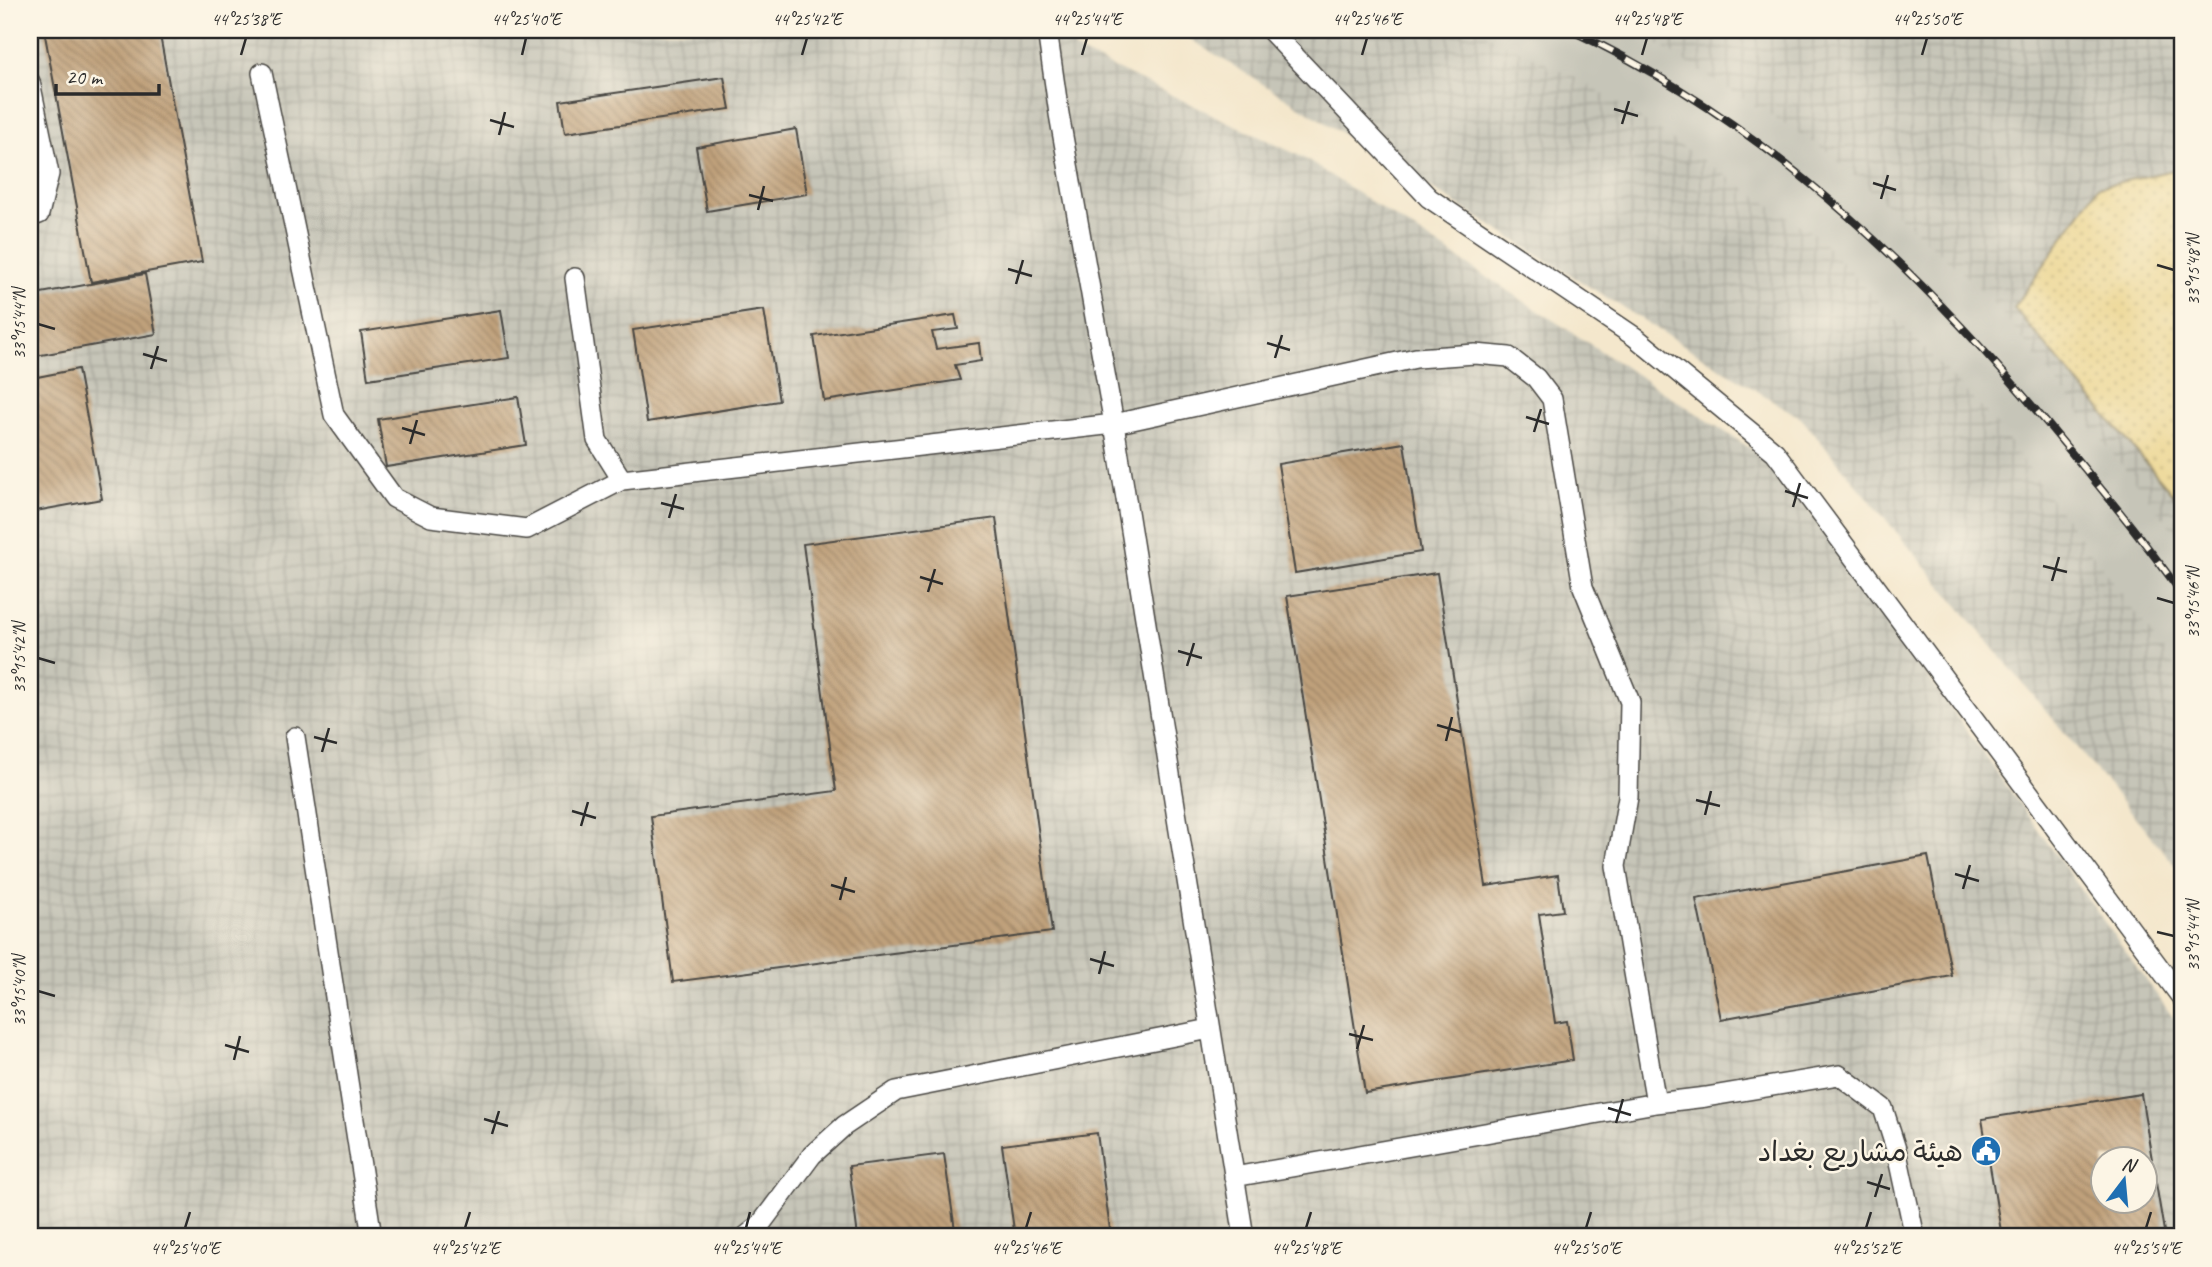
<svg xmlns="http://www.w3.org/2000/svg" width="2212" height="1267" viewBox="0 0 2212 1267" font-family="Caveat,'Playpen Sans Arabic',sans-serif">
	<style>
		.industrial { fill: url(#industrial-grid); fill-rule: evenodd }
		.railway { fill: #c6c5b8 }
		.sand { fill: url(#sand-dots); stroke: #8c8264; stroke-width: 2 }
		.building { fill: url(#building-back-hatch); fill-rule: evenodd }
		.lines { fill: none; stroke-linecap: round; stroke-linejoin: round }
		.lane-casing { stroke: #494743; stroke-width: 22 }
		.lane { stroke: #fff; stroke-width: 19 }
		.rail-casing { stroke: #2b2b2b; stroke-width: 8 }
		.rail { stroke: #fcf5e5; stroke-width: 5; stroke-dasharray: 16; stroke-linecap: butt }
		.ticks { fill: none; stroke: #2b2b2b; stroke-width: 2.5 }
		.labels { text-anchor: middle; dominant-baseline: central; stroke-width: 5; stroke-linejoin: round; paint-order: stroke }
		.poi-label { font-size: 28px; fill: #2b2b2b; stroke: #fcf5e5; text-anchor: end }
		.neatline { fill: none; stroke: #2b2b2b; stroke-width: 2.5 }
		.ticks-label { font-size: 18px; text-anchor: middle; fill: #2b2b2b }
	</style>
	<defs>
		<pattern id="industrial-grid" width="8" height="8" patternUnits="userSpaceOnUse" patternTransform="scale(1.75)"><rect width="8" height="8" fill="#c6c5b8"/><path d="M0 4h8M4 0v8" fill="none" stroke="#aaa99e"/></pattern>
		<pattern id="sand-dots" width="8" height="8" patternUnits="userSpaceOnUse" patternTransform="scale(1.75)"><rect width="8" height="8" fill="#eeda9e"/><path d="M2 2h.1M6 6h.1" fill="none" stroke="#cb8" stroke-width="1.8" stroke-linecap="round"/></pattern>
		<pattern id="building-back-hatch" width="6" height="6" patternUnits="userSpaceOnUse" patternTransform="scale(1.75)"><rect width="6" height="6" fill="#c0a17b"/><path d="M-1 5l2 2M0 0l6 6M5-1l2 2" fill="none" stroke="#9c8365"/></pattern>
	</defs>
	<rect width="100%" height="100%" fill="#fcf5e5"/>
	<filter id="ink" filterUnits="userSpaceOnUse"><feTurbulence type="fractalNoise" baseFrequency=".0143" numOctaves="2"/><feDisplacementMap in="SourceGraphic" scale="14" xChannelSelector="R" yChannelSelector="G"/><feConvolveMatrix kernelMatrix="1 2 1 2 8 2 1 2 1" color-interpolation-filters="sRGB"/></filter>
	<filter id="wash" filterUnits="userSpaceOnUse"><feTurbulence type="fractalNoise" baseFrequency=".00686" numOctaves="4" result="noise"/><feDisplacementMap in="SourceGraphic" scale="28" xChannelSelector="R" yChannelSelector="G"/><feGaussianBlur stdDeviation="1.57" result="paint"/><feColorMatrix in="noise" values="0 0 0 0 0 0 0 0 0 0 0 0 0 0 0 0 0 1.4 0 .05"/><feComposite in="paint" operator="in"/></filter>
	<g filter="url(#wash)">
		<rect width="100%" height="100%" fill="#f4e7cc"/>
		<path class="industrial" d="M30,30h1041l3,19 228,108 474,308 406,565v207h-2152zM2104,1158h42v42h-42z
			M1176,30h1006v843l-381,-455z"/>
		<path class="railway" d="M1477,30h158l192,121 161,145 194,245v135l-190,-257 -177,-184 -233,-155z"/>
		<path class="sand" d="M2182,168v337l-168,-197 84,-121z"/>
		<g id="blocks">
			<path class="building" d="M44,30h115l43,232 -111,20z
				M724,77l6,32 -165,24 -5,-32z
				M796,129l11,65 -100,17 -11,-64z
				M145,274l11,60 -126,23v-62z
				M501,310l8,48 -141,21 -7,-47z
				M764,310l15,91 -132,21 -14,-92z
				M955,315l3,14 -26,3 4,17 43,-6 2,18 -26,4 5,15 -136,21 -10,-65z
				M78,369l24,130 -72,13v-141l2,7z
				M518,397l8,48 -140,22 -8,-48z
				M1404,443l17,109 -126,21 -17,-109z
				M996,518l56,414 -379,50 -22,-166 185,-25 -33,-247z
				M1437,573l49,313 72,-11 5,36 -24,3 16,109 12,-2 6,39 -208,33 -78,-497z
				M1928,856l24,120 -231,43 -25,-120z
				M2141,1094l24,143h-163l-20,-118zM2104,1158h42v42h-42z
				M1097,1133l14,104h-96l-13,-92z
				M944,1154l12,83h-98l-9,-71z"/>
		</g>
	</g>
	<g filter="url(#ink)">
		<use href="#blocks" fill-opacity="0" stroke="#494743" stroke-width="2"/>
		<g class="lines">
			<g class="lane-casing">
				<path id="lane" d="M1047,30l12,84 55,310 130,813
					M1270,30l159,168 206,139 140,115 407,546
					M262,73l72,342 60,83 37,19 96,12 95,-49
					M30,82l19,92 -10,40 -9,3
					M575,278l22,162 25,40 492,-56 302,-66 59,-4 34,3 27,21 16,21 31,188 47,115 -2,95 -12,69 40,237 50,-6 133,-22 44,33 13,41 19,88
					M295,737l77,500
					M1234,1177l422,-74
					M745,1237l15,-12 52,-70 32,-29 52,-35 314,-62"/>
			</g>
			<use href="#lane" class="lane"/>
			<g class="rail-casing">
				<path id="rail" d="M1570,30c203,94 365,255 505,427 37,45 74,90 107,137"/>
			</g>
			<use href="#rail" class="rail"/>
		</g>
	</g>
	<path class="ticks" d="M241,55l5,-17M522,55l4,-17M802,55l5,-17M1082,55l5,-17M1362,55l5,-17M1642,55l5,-17M1922,55l5,-17M1614,109l24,7M490,120l24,7M1622,124l7,-23M499,135l6,-23M1873,183l23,7M749,195l24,6M1881,199l7,-24M758,210l6,-24M2157,265l17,5M1008,269l24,7M1016,284l7,-24M38,324l17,5M1267,343l23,7M143,354l24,7M1275,358l7,-23M151,369l7,-23M1526,417l23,7M402,428l23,7M1534,432l7,-23M410,444l7,-24M1785,491l23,7M661,503l23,6M1793,507l7,-24M669,518l7,-24M2043,566l24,6M920,577l23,7M2052,581l7,-24M928,592l7,-23M2157,598l17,5M1178,651l24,7M38,658l17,5M1187,666l7,-23M1437,725l24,7M314,737l23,6M1446,741l6,-24M322,752l7,-24M1696,800l24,6M572,811l24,7M1705,815l6,-24M581,826l7,-24M1955,874l24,7M831,885l24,7M1963,889l7,-24M840,900l6,-23M2157,932l17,4M1090,959l24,7M1099,974l6,-23M38,991l17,5M1349,1034l24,6M225,1045l24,7M1357,1049l7,-24M234,1060l6,-24M1608,1108l23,7M484,1119l24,7M1616,1123l7,-24M492,1134l7,-23M1867,1182l23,7M1875,1197l7,-23M185,1228l5,-16M465,1228l5,-16M746,1228l4,-16M1026,1228l5,-16M1306,1228l5,-16M1586,1228l5,-16M1866,1228l5,-16M2146,1228l5,-16"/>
	<defs>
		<g id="civic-disc" transform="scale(1.575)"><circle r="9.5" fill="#1f6fb2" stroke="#fcf5e5"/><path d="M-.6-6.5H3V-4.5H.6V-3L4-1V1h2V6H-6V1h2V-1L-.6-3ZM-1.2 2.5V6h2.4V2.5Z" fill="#fff"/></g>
	</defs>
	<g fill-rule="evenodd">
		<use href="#civic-disc" x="1986" y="1151"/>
	</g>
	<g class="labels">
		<g class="poi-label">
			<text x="1963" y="1151">هيئة مشاريع بغداد</text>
		</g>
	</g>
	<rect width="2212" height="1267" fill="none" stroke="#fcf5e5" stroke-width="77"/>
	<g transform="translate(2124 1180) rotate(16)"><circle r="33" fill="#fcf5e5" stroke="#a8a49b" stroke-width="2"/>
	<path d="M0-5L12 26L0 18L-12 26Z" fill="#1f6fb2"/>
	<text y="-10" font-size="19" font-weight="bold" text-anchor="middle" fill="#2b2b2b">N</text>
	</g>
	<path d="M56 84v10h103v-10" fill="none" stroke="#2b2b2b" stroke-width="3.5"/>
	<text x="66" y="84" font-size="21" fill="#2b2b2b" stroke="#fcf5e5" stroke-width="5" paint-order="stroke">20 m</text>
	<rect x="38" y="38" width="2136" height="1190" class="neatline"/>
	<g class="ticks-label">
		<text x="246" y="25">44°25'38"E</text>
		<text x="526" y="25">44°25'40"E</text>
		<text x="807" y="25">44°25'42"E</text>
		<text x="1087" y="25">44°25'44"E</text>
		<text x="1367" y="25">44°25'46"E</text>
		<text x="1647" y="25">44°25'48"E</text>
		<text x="1927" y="25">44°25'50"E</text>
		<text transform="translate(2193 270) rotate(-90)" y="6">33°15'48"N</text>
		<text transform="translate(19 324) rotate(-90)" y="6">33°15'44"N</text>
		<text transform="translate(2193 603) rotate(-90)" y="6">33°15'46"N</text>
		<text transform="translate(19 658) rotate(-90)" y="6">33°15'42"N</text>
		<text transform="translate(2193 936) rotate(-90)" y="6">33°15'44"N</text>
		<text transform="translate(19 991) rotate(-90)" y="6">33°15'40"N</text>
		<text x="185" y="1254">44°25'40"E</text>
		<text x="465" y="1254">44°25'42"E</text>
		<text x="746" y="1254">44°25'44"E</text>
		<text x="1026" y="1254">44°25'46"E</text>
		<text x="1306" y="1254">44°25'48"E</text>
		<text x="1586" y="1254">44°25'50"E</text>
		<text x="1866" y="1254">44°25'52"E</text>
		<text x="2146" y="1254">44°25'54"E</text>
	</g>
</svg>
